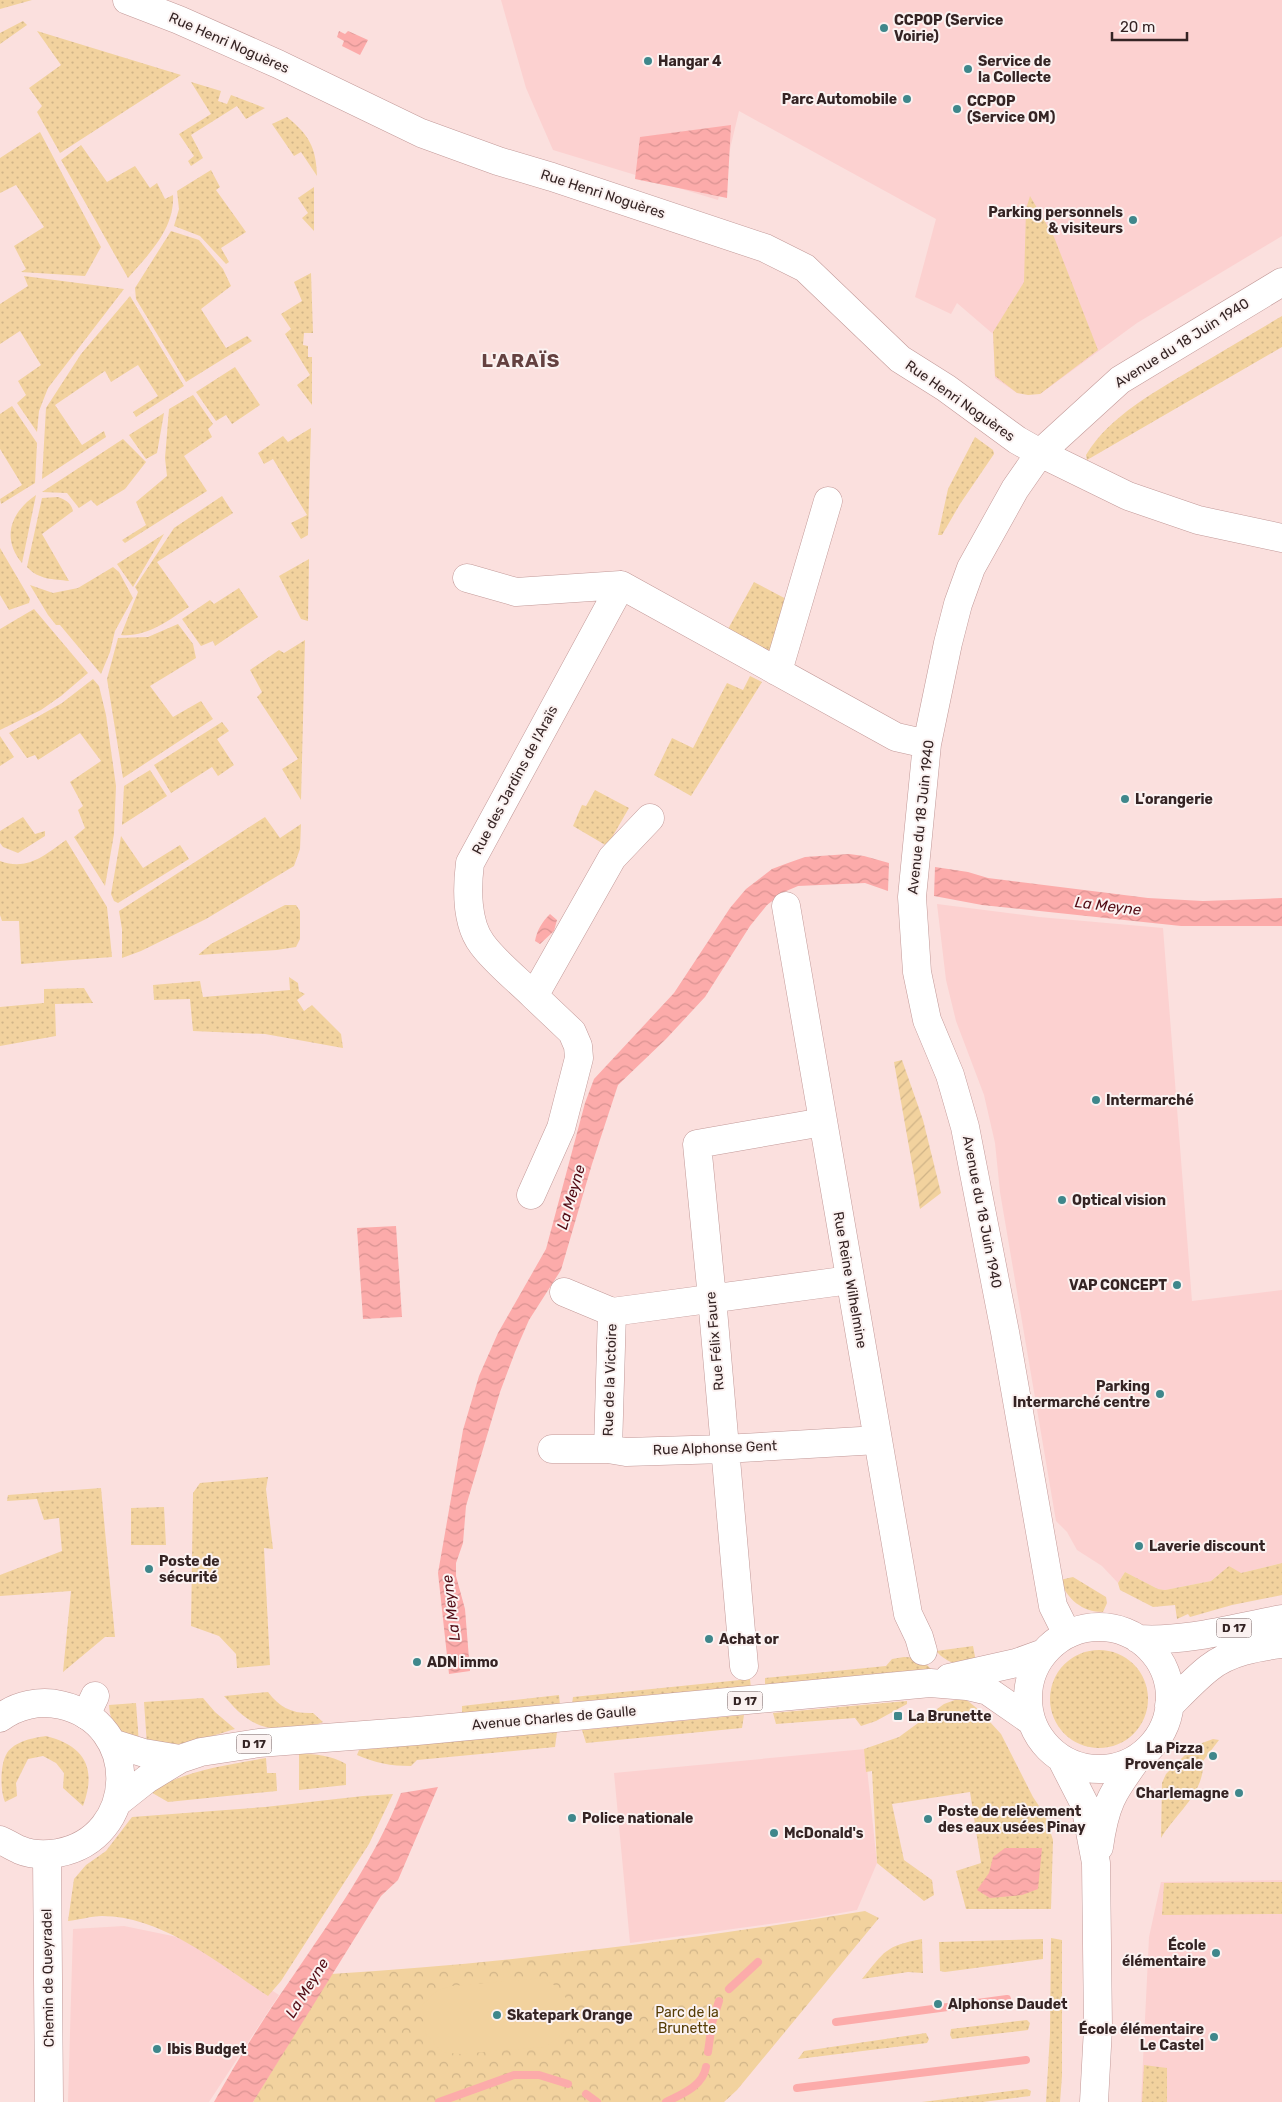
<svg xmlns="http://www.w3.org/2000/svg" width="1282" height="2102" viewBox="0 0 1282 2102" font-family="Rubik,sans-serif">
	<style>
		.built { fill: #fcd1d0 }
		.grass { fill: url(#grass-dots) }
		.forest { fill: url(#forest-crowns) }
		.garden { fill: url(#garden-furrows) }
		.pitch { fill: #f2d29e }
		.water { fill: url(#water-waves) }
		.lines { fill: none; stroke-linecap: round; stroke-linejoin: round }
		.stream { stroke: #fcabaa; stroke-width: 8 }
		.minor-casing { stroke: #c29998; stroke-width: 29 }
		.major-casing { stroke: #c29998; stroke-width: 29 }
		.minor { stroke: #fff; stroke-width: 28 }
		.major { stroke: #fff; stroke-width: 28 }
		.poi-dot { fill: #3f878b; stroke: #fbf2f1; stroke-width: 2 }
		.labels { text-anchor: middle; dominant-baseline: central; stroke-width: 4; stroke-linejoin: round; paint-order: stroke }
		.shield { fill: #fbf2f1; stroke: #706262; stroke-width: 1 }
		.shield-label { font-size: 12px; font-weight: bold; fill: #352424 }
		.poi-label { font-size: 14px; font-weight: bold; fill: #352424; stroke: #fbf2f1; text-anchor: start }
		.street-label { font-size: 14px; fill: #352424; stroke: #fbf2f1 }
		.park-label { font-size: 14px; fill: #563c04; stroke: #fbf2f1 }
		.water-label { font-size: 15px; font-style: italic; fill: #520b14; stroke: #fbf2f1 }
		.district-label { font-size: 19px; font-weight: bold; letter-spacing: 1px; fill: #644140; stroke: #fbf2f1 }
	</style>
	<defs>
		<pattern id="grass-dots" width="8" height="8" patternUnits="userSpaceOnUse" patternTransform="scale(1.25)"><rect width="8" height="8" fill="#f2d29e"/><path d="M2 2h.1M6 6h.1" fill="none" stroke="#d0b488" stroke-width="1.8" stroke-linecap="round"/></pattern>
		<pattern id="forest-crowns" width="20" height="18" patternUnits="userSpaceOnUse" patternTransform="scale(1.25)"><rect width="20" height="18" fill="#f2d29e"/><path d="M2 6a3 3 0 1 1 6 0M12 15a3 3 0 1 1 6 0" fill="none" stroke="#d0b488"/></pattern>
		<pattern id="garden-furrows" width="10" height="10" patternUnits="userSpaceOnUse" patternTransform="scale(1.25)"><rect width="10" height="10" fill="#f2d29e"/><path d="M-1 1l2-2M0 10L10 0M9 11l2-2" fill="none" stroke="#d0b488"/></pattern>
		<pattern id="water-waves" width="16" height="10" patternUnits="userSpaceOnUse" patternTransform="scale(1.25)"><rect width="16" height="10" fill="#fcabaa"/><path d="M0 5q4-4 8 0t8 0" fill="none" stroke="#d99392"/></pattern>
	</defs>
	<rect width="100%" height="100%" fill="#fbe0de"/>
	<path class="built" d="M501,0h781v236l-145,87 -97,71 -23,-1 -22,-15 -2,-44 -36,-31 -6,11 -36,-17 21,-78 -197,-108 -21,89 -165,-50 -27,-62z
		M937,904l102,13 124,11 29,373 90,-11v273l-41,10 -22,1 -8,7 -46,9 -7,-1 -33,-17 -7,11 -16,-17 -25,-16 -10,-18 -11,-11 -56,-329 -5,-49 -11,-48 -28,-74 -10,-41z
		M865,1749l12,114 -20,47 -44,8 -183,25 -16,-170z
		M1282,1880v222h-141l8,-165 12,-55z
		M124,1926l73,15 82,54 -70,107h-141l5,-173z"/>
	<path class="grass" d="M0,0h32l-32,9z
		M23,21l4,4 -27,19v-11z
		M37,31l144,44 -121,78 -23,-41 5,-6 -13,-18 32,-23z
		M191,82l30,9 -3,10 9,3 4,-9 34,13 -19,11 -9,-13 -46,29 12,23 -12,8 -3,-5 6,-5 -15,-22 32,-20z
		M287,117c22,18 29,30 30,59l-16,-24 -7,4 -22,-32z
		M40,132l61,115 -16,29 -64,-4 5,-3 -12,-23 30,-19 -28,-42 -16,8v-35z
		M81,145l26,37 28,-16 15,22 7,-5 8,16 8,-4c2,34 -25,60 -45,83l-67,-118z
		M211,170l9,17 -4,3 30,42 -25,16 8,14 -3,2 -26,-28 -26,-10 5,-17 -2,-18z
		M314,187v44l-12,-13 6,-5 -10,-15z
		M1030,196l24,41 44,113 -58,44 -12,1 -11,-2 -22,-17 -2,-44 31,-50 2,-73z
		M171,231l28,9 24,29 8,17 -30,23 25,39 21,-12 5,5 -66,41 -50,-83 -1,-11z
		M311,273l2,60h-9l-1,12 5,1v11h4v48l-15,-20 13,-10 -25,-41 6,-5 -10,-15 21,-13 -8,-19z
		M24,276l100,13 -76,99 -9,23 -2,21 -20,-29 9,-8 -8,-14 23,-16 -21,-34 -20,13v-40l28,-18z
		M130,296l54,90 -48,31 -3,-5 25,-16 -20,-31 -27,17 -6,-11 -50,34 27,40 22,-14 2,6 -64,42 4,-71 35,-54z
		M1282,316v31l-195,113 -1,-5c24,-40 71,-64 110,-88 29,-17 57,-34 86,-51z
		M235,367l25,38 -28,19 -6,-9 -10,6 -20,-29z
		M193,395l20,29 -5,5 4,8 -28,19 23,35 -82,52 -3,-3 24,-15 -10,-23 31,-26 -2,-18 4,-49z
		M12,406l25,37 -2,40 -34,21 -1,-5 22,-14 -22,-36v-35z
		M164,413l-7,40 -11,6 -17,-24z
		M311,428l-3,107 -7,4 -10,-16 16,-8 -34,-56 -9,5 -6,-11 25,-17 5,6z
		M975,437l18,13 1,4 -34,50 -18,31h-4l10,-46z
		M123,439l23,23 -21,27 -28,17 -6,-6 -12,8 -12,-15 -25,-1z
		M36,495l-14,68c-21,-25 -11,-51 14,-68z
		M222,496l11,17 -76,49 32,45c-22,14 -41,30 -68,28l17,-43 -3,-5 39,-59z
		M58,497c7,3 13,5 15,14l-31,23 27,47c-16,-2 -30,-1 -42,-14l15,-69z
		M164,534l-31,53 -16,-23z
		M0,548l30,51 -1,4 -20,7 -9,-15z
		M309,559l-1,62 -7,-2 -22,-43z
		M113,567l6,5 14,26 -18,33 -5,21 -9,22 -41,-49h-4l-8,-10 -18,-30 23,8 25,-5z
		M754,582l36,19 -14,54 -48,-26z
		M239,588l19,29 -43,29 -2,-5 -12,5 -19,-27 28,-19 4,4z
		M34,609l54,64 -27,23 -20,14 -41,20v-101z
		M178,624l15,20 3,14 -46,28 23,31 28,-16 12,18 -90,59 -16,-99 11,-41 30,-1z
		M305,640l-4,160 -19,-31 16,-10 -41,-62 5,-5 -12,-22 29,-20 5,3z
		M750,676l12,6 -71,114 -37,-21 18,-37 21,10 34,-65 16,7z
		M93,679l6,7 7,29 10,71 -2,48 -9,52 -31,-49 11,-9 -7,-18 5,-4 -13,-24 31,-21 -21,-28 -42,27 -3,-5 -8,3 -18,-25 53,-30z
		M222,722l7,9 -12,8 17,26 -16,11 -6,-9 -41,26 -17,-28z
		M0,736l14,21 -14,9z
		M150,770l17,26 -45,29 2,-39z
		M595,790l34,18 -22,38 -34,-20 9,-21 4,1z
		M23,817l12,17 10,-3v5l-27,17 -15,-6 -3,-4v-12z
		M265,817l15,21 21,-14 -1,25 -6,17 -88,53 -65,32 -19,7v-29l-3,-18z
		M121,836l22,32 37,-23 9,14 -71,44 -4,-2 -3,-7z
		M66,840l41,67 5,50 -91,7 -2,-43h-17l-2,-6v-54c27,10 44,-5 66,-21z
		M285,905h11l4,6v28l-4,8 -19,3 -79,5 13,-11z
		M289,977l9,6 1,8 6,3 -8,6 7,11 8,-6 29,29 2,14 -78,-14 -72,-3 -3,-32 -36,1 -1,-15 47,-4 3,16 87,-7z
		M84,988l9,15 -38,1 1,32 -56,10v-39l44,-4v-14z
		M268,1477l-2,12 7,60 -9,-1 6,117 -33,3 -1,-14 -17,-18 -28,-10 2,-133 7,-10z
		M101,1488l14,149h-10l-42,35 8,-81 -71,5v-21l62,-24 -3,-33 -15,2 -7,-21 -30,2 1,-6z
		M164,1507l2,38h-35v-37z
		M1282,1563v32l-50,10 -42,12 -2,-3 -11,5 -2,-14 -22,2 -33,-17 -2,-7 7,-11 33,17 7,1 46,-9 18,-15 12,7z
		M1073,1577l33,20 1,6 -4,9c-21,0 -36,-13 -43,-32z
		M973,1646l4,21c-17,-1 -29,-3 -41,-16z
		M1050 1699a49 49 0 1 1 98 0a49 49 0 1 1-98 0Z
		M904,1657c12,0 19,3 27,12l-1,2 -165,16v-9l121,-12 6,-7z
		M750,1679l1,9 -179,16 1,-7z
		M268,1692c12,16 25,22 45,21l10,9c-17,8 -49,10 -66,2 -14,-6 -24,-18 -33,-28z
		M559,1695l1,10 -98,10v-9z
		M963,1697l16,13 22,24 32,63 12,18 8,25 -2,69h-85l-10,-38 25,-8 -11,-71 -78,12 12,56 28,20 2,15 -10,6 -47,-38 -5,-92 -6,1 -2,-23 35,-12 45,-33z
		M203,1698l12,14 20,17c-26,8 -62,20 -88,17l-3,-44z
		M907,1701v3l-31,17 -15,5 -6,-8 -79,6 -3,-11z
		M136,1703l3,41c-18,-8 -29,-18 -30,-39z
		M744,1715l-2,13 -156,15 -4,-13z
		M557,1732l-2,15 -138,13 -6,6c-20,0 -36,-3 -54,-11l2,-5z
		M46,1736c39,10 51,32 37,70l-20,-18 1,-15 -8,-10 -13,-7 -15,3 -12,24 1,13 -12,6c-5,-12 -5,-38 2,-49 8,-12 26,-15 39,-17z
		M1213,1739l6,1 -16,21c2,32 -27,52 -42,77l1,-55 4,-9 28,-28z
		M299,1754c17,0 32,1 47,10v21l-47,5z
		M266,1758l1,15h9l1,18 -109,11 -19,-11c41,-21 73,-25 117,-33z
		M393,1794l-24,50 -88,137 -13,15c-48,-31 -105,-80 -166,-80 -11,0 -23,4 -34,5l6,-42 12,-14 20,-14 26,-34 133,-10 98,-11z
		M1282,1882v32l-120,1 2,-32z
		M1051,1938l11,2v136l-2,26h-14l4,-68z
		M922,1939l1,34 -15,-1 -46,7c23,-28 23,-33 60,-40z
		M1043,1939v20l-98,13 -5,-1 -1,-29z
		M1027,2020l3,3 -2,7 -76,9 -2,-4 1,-6z
		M926,2033l3,6 -2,4 -129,16 6,-8z
		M1144,2065l23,3v34h-25z
		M1027,2089l4,2 -1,5 -47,6h-61z"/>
	<path class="forest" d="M865,1911l14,7 -142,172 -13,12h-471l78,-128c179,-11 357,-34 534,-63z"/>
	<path class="garden" d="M902,1060l21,60 18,73 -21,16 -26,-147z"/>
	<path class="pitch" d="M542,1978l19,11 8,15v21l-10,12 -14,10 -86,7 -17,-2 -16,-18 -4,-29 16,-15 14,-4z"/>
	<path class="water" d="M339,31l6,3 3,-3 20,9 -8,15 -18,-9 2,-5 -7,-4z
		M731,125l-4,73 -92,-19 5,-42z
		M849,854l15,2 25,7 -1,28 -23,-8 -67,3 -14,6 -17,13 -17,21 -45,71 -39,42 -48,46 -26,79 -31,106 -32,50 -14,32 -15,40 -34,114 -3,37 -7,20v13l9,33 5,62 -21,3 -11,-101 25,-143 16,-54 19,-43 48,-84 39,-146 9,-24 80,-86 56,-85 16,-19 26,-20 16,-6 17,-6z
		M935,867l33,5 20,6 160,20 55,3 79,-3v28h-101l-199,-21 -48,-9z
		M550,914l7,6 -3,11 -14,13 -5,-3c2,-11 7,-19 15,-27z
		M396,1226l6,91 -39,2 -6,-91z
		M438,1787l-40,93 -17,16 -128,206h-39c24,-43 51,-86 79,-126 40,-59 82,-117 108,-183z
		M1005,1848h37l-4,41 -16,6 -32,3 -13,-8 12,-17 4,-16z"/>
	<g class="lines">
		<path class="stream" d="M729,1989l29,-27
			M836,2022l171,-23
			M708,2052l4,-29 7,-22
			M797,2088l229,-28
			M586,2094l11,8
			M439,2102l75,-27h25l29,9
			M666,2102c16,-8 37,-16 40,-35"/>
		<g class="minor-casing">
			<path id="minor" d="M127,0l52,20 99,44 143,69 77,28 54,16 213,71 40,20 95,91 46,29 71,52 23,13 88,43 70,24 84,18
				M467,578l49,14 105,-7 275,152 31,7
				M776,671l5,-10 47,-160
				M786,906l122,708 11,23 4,14
				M534,996c-16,-16 -39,-34 -52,-52 -16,-21 -15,-57 -12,-81l151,-278
				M531,1195l30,-67 18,-70 -1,-12 -6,-14 -38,-36 78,-138 38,-40
				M564,1292l48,20 238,-32
				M552,1449h56l18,3 98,-3 154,-9
				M608,1449l4,-137
				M1067,1634l-14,-28 -48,-274 -40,-205 -15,-52 -23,-55 -10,-48 -5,-75 15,-153 21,-101 10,-39 13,-36 44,-79 25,-36 80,-73 162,-98
				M744,1666l-32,-368 -15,-154 126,-22
				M86,1715l9,-19
				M47,1855l2,247"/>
		</g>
		<g class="major-casing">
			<path id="major" d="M1028 1698a71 71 0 1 1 142 0a71 71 0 1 1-142 0Z
				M1138,1639c49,3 96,-11 144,-20
				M949,1678l67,-15 28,-10
				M1169,1706c13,-13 26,-27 40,-38 20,-16 48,-21 73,-24
				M0,1718c17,-13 40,-18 61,-13 81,18 78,133 -3,148 -12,2 -26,2 -38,-3 -7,-3 -13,-7 -20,-10
				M112,1743l32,10 36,6
				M1062,1760l23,45 11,58 2,165 -4,74
				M118,1802l29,-23 33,-20 21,-7 58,-9 158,-12 513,-48 37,3 21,5 43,30
				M1099,1847c6,-43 13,-54 38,-88"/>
		</g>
		<use href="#minor" class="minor"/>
		<use href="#major" class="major"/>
	</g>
	<g class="poi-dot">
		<circle cx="884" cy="28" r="5"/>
		<circle cx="648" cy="61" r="5"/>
		<circle cx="968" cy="69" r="5"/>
		<circle cx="907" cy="99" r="5"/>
		<circle cx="957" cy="109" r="5"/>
		<circle cx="1133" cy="220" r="5"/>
		<circle cx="1125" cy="799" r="5"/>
		<circle cx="1096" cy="1100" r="5"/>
		<circle cx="1062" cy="1200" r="5"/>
		<circle cx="1177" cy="1285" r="5"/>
		<circle cx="1160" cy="1394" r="5"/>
		<circle cx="1139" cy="1546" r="5"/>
		<circle cx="149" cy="1569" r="5"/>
		<circle cx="709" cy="1639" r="5"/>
		<circle cx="417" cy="1662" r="5"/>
		<rect x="893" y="1711" width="10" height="10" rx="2.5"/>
		<circle cx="1213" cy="1756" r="5"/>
		<circle cx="1239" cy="1793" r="5"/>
		<circle cx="572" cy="1818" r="5"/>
		<circle cx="928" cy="1819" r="5"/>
		<circle cx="774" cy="1833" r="5"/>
		<circle cx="1216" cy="1953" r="5"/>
		<circle cx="938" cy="2004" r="5"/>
		<circle cx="497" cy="2015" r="5"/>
		<circle cx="1214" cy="2037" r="5"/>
		<circle cx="157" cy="2049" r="5"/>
	</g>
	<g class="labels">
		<g class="shield">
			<rect x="1216.5" y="1618.5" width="35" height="19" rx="4"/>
			<rect x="727.5" y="1691.5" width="35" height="19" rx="4"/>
			<rect x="236.5" y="1734.5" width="35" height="19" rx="4"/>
		</g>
		<g class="shield-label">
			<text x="1234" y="1628">D 17</text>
			<text x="745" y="1701">D 17</text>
			<text x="254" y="1744">D 17</text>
		</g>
		<g class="poi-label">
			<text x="894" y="20">CCPOP (Service<tspan x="894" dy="16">Voirie)</tspan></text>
			<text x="658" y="61">Hangar 4</text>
			<text x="978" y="61">Service de<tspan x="978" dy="16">la Collecte</tspan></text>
			<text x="897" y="99" text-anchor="end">Parc Automobile</text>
			<text x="967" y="101">CCPOP<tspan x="967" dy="16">(Service OM)</tspan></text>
			<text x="1123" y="212" text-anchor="end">Parking personnels<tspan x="1123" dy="16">&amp; visiteurs</tspan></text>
			<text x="1135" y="799">L'orangerie</text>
			<text x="1106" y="1100">Intermarché</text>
			<text x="1072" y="1200">Optical vision</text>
			<text x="1167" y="1285" text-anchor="end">VAP CONCEPT</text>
			<text x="1150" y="1386" text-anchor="end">Parking<tspan x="1150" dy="16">Intermarché centre</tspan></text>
			<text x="1149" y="1546">Laverie discount</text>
			<text x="159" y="1561">Poste de<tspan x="159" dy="16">sécurité</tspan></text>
			<text x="719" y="1639">Achat or</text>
			<text x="427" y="1662">ADN immo</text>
			<text x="908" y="1716">La Brunette</text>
			<text x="1203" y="1748" text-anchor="end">La Pizza<tspan x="1203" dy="16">Provençale</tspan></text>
			<text x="1229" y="1793" text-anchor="end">Charlemagne</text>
			<text x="938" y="1811">Poste de relèvement<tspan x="938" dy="16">des eaux usées Pinay</tspan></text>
			<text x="582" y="1818">Police nationale</text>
			<text x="784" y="1833">McDonald's</text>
			<text x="1206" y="1945" text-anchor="end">École<tspan x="1206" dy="16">élémentaire</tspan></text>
			<text x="948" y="2004">Alphonse Daudet</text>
			<text x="507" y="2015">Skatepark Orange</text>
			<text x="1204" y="2029" text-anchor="end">École élémentaire<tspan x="1204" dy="16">Le Castel</tspan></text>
			<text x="167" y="2049">Ibis Budget</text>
		</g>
		<g class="street-label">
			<text transform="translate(229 43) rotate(24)">Rue Henri Noguères</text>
			<text transform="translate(603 194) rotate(18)">Rue Henri Noguères</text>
			<text transform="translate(1182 343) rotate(-32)">Avenue du 18 Juin 1940</text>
			<text transform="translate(960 401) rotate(35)">Rue Henri Noguères</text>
			<text transform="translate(515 780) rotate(-62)">Rue des Jardins de l'Araïs</text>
			<text transform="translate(921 817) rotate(-84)">Avenue du 18 Juin 1940</text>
			<text transform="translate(982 1212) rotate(79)">Avenue du 18 Juin 1940</text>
			<text transform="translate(850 1280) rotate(80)">Rue Reine Wilhelmine</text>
			<text transform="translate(715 1341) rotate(-95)">Rue Félix Faure</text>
			<text transform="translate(610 1380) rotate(-88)">Rue de la Victoire</text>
			<text transform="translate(715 1448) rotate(-2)">Rue Alphonse Gent</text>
			<text transform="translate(554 1718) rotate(-5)">Avenue Charles de Gaulle</text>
			<text transform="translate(48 1978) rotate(-91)">Chemin de Queyradel</text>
		</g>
		<g class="park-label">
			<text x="687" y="2012">Parc de la<tspan x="687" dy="16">Brunette</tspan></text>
		</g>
		<g class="water-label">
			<text transform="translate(1108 906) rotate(7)">La Meyne</text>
			<text transform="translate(571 1197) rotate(-74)">La Meyne</text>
			<text transform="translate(451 1608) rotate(-97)">La Meyne</text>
			<text transform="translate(307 1988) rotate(-58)">La Meyne</text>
		</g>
		<g class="district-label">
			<text x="521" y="360">L'ARAÏS</text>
		</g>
	</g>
	<path d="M1112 32v8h75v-8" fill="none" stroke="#352424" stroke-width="2.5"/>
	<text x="1120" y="32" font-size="15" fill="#352424" stroke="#fbf2f1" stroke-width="4" paint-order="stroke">20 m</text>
</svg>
